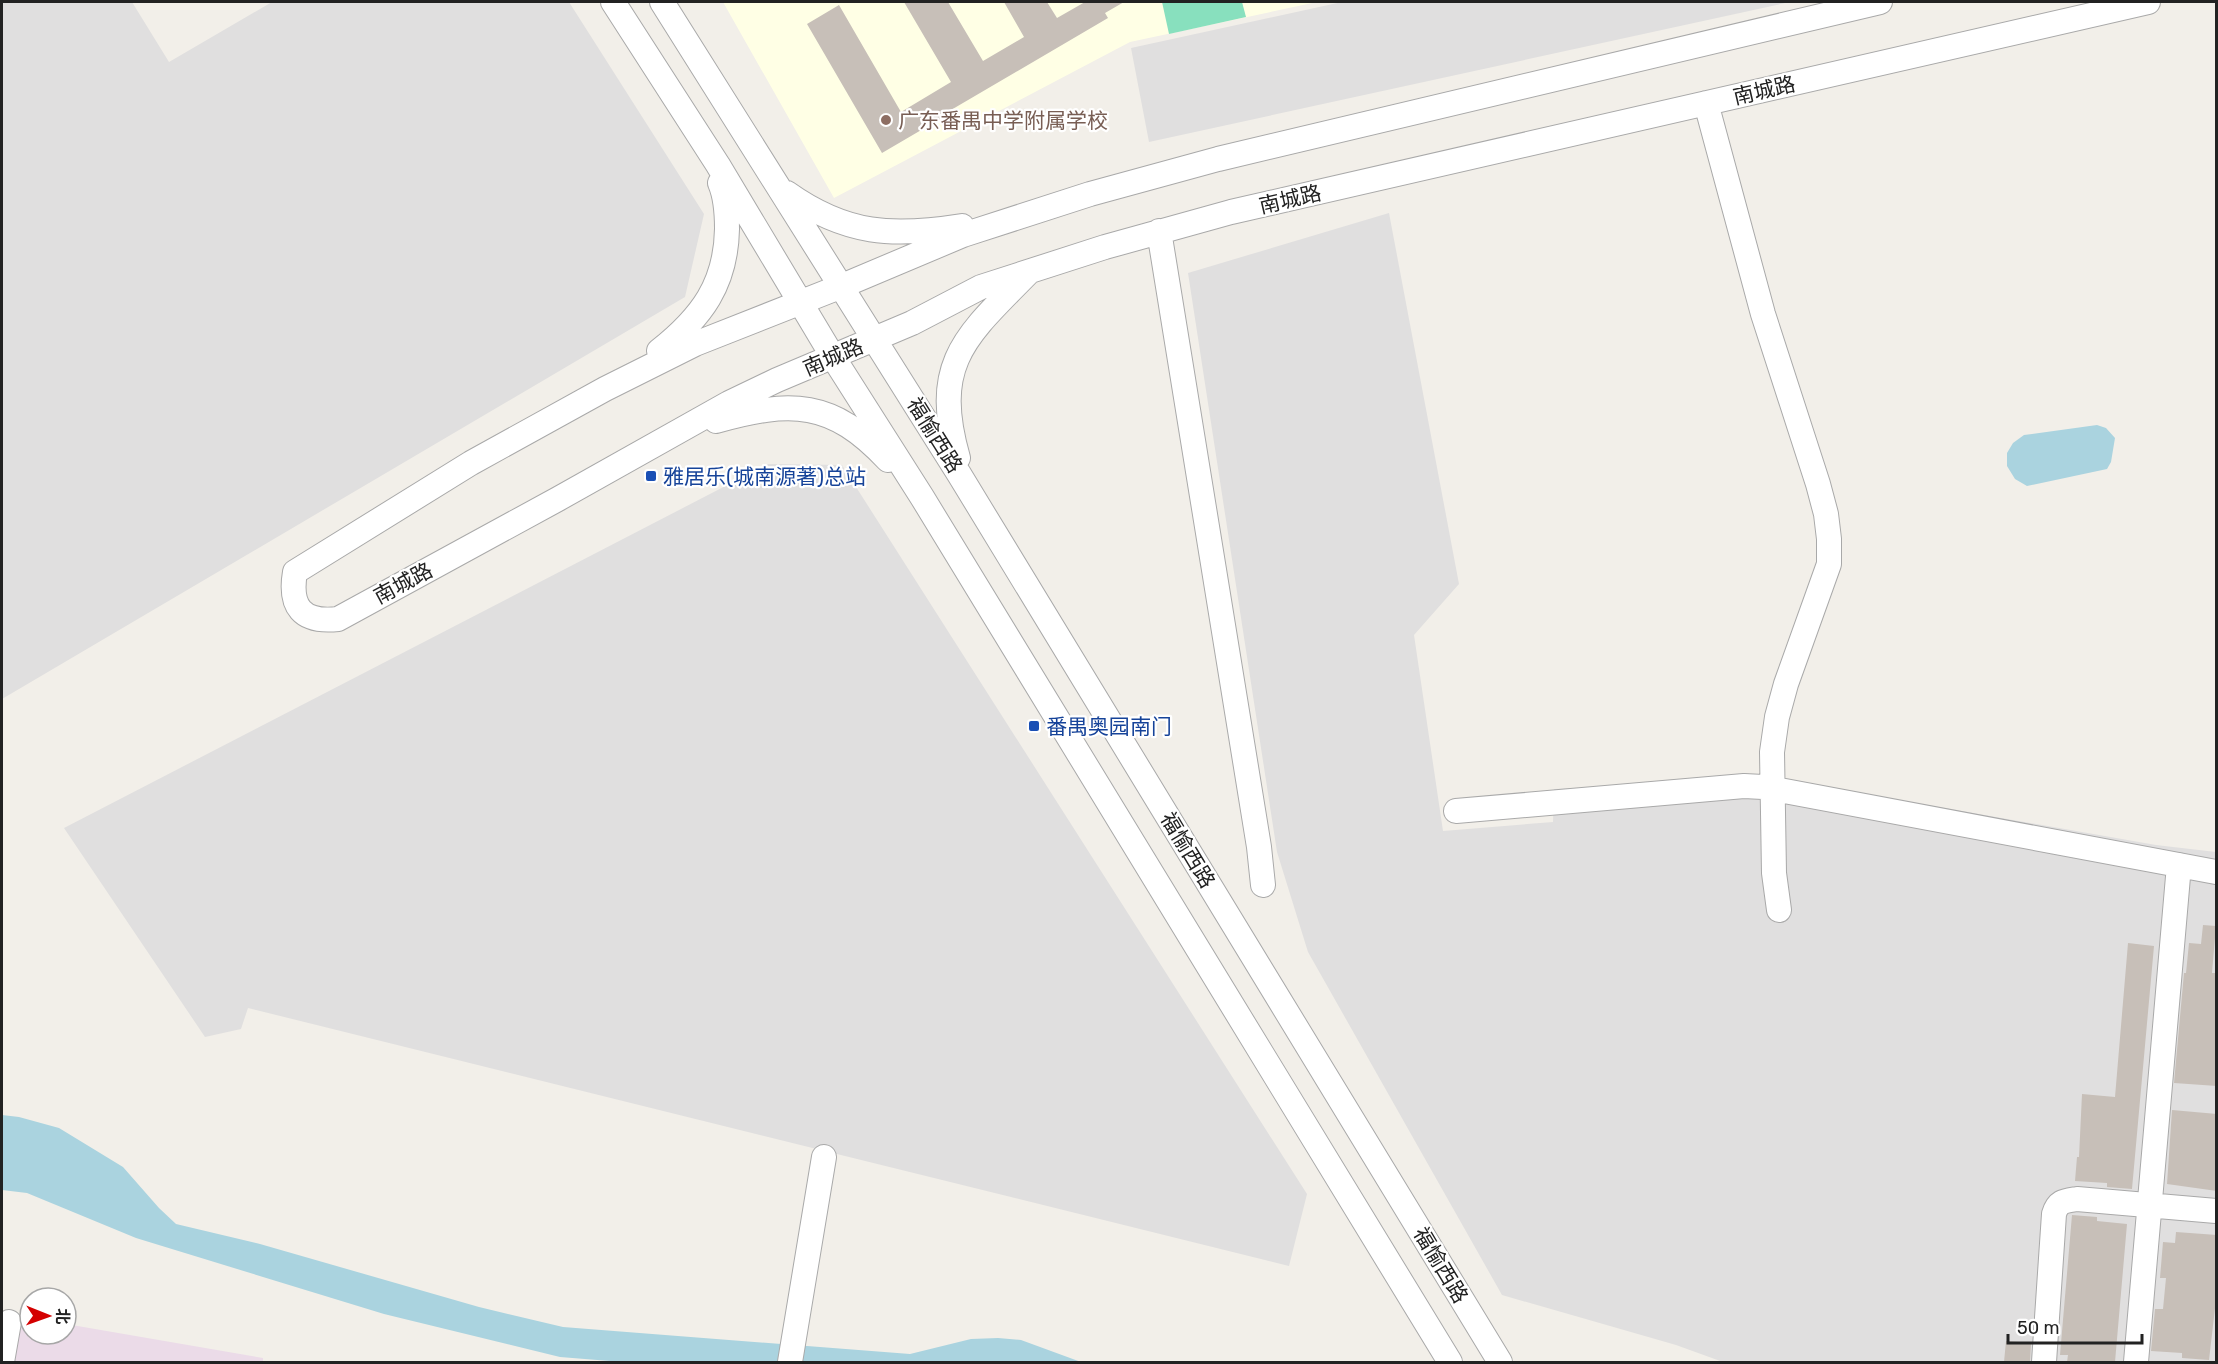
<svg xmlns="http://www.w3.org/2000/svg" width="2218" height="1364" viewBox="0 0 2218 1364" font-family="Rubik,'Noto Sans SC',sans-serif">
	<style>
		.residential { fill: #e0dfdf }
		.industrial { fill: #ebdbe8 }
		.education { fill: #ffffe5 }
		.pitch { fill: #88e0be }
		.water { fill: #aad3df }
		.building { fill: #c7bfb8 }
		.lines { fill: none; stroke-linecap: round; stroke-linejoin: round }
		.minor-casing { stroke: #a9a9a9; stroke-width: 26 }
		.minor { stroke: #fff; stroke-width: 24 }
		.education-dot { fill: #8d6e63; stroke: #fff; stroke-width: 2 }
		.transit-dot { fill: #1a4fb4; stroke: #fff; stroke-width: 2 }
		.labels { text-anchor: middle; dominant-baseline: central; stroke-width: 4.5; stroke-linejoin: round; paint-order: stroke }
		.street-label { font-size: 21px; fill: #222; stroke: #fff }
		.education-label { font-size: 21px; fill: #785e54; stroke: #fff; text-anchor: start }
		.transit-label { font-size: 21px; fill: #164399; stroke: #fff; text-anchor: start }
	</style>
	<rect width="100%" height="100%" fill="#f2efe9"/>
	<path class="residential" d="M2,2h130l37,60 103,-60h297l135,212 -19,83 -683,402z
		M1342,2h448l-641,140 -18,-94z
		M1389,213l70,371 -45,51 29,196 110,-9 1,-33 231,-9 371,65 60,7v510h-493l-47,-17 -174,-50 -194,-343 -31,-100 -89,-579z
		M768,464l74,1 465,729 -18,72 -1041,-258 -7,21 -36,8 -141,-209z"/>
	<path class="industrial" d="M2,1312l28,5v17h36v-10l197,34v4h-261z"/>
	<path class="education" d="M723,2h594l-187,40 -296,156z"/>
	<path class="pitch" d="M1162,2h80l4,15 -77,17z"/>
	<path class="water" d="M2097,425l9,3 9,10 -4,24 -4,7 -80,17 -12,-7 -8,-13v-13l6,-10 11,-8z
		M2,1115l17,2 40,11 64,39 36,41 17,16 84,20 219,63 84,20 347,27 61,-15 27,-1 23,2 60,22h-459l-62,-5 -176,-43 -248,-76 -109,-45 -25,-3z"/>
	<path class="building" d="M904,2h44l35,59 41,-24 -20,-35h43l10,16 28,-16h39l-19,11 3,5 -157,92 1,2 -70,41 -75,-129 32,-19 62,107 50,-30z
		M2203,925l13,1 -4,47h5v113l-43,-3 10,-110h2l3,-30 12,1z
		M2128,943l26,3 -22,243 -25,-2v-4l-32,-2 2,-24h2l3,-63 33,3z
		M2172,1110l45,4v77l-50,-7z
		M2072,1215l25,2v4l30,3 -12,138h-48l1,-7h-8z
		M2176,1232l41,3v56l-8,69 -27,-2v-5l-31,-2 4,-42h8l3,-31h-6l3,-36 12,1z
		M2006,1341l25,2 -1,19h-26z"/>
	<g class="lines">
		<g class="minor-casing">
			<path id="minor" d="M613,2l105,163 115,192 89,140 528,865
				M662,2l297,472 541,888
				M1880,2l-662,157 -128,35 -127,41 -121,51 -147,58 -90,45 -134,74 -176,109c-6,35 7,51 43,47l220,-120 171,-96 48,-23 135,-57 69,-36 124,-40 126,-35 917,-210
				M1706,103l57,211 55,170 8,30 3,25v25l-43,120 -9,33 -5,35 2,121 5,37
				M787,193c59,42 106,44 175,33
				M1159,231l100,616 4,38
				M659,351c43,-34 67,-67 68,-122 0,-16 -1,-32 -7,-46
				M716,421c75,-21 116,-21 172,39
				M958,458c-27,-95 7,-121 70,-185
				M1456,811l288,-25 19,1 453,85
				M2,1362l7,-40
				M790,1362l34,-205
				M2044,1362l10,-148c4,-13 10,-13 23,-15l139,12
				M2136,1362l43,-497"/>
		</g>
		<use href="#minor" class="minor"/>
	</g>
	<circle class="education-dot" cx="886" cy="120" r="6"/>
	<g class="transit-dot">
		<rect x="645" y="470" width="12" height="12" rx="3"/>
		<rect x="1028" y="720" width="12" height="12" rx="3"/>
	</g>
	<g class="labels">
		<g class="street-label">
			<text transform="translate(1764 90) rotate(-13)">南城路</text>
			<text transform="translate(1290 199) rotate(-13)">南城路</text>
			<text transform="translate(833 357) rotate(-23)">南城路</text>
			<text transform="translate(935 435) rotate(58)">福愉西路</text>
			<text transform="translate(403 583) rotate(-28)">南城路</text>
			<text transform="translate(1188 850) rotate(59)">福愉西路</text>
			<text transform="translate(1441 1265) rotate(59)">福愉西路</text>
		</g>
		<g class="education-label">
			<text x="898" y="120">广东番禺中学附属学校</text>
		</g>
		<g class="transit-label">
			<text x="663" y="476">雅居乐(城南源著)总站</text>
			<text x="1046" y="726">番禺奥园南门</text>
		</g>
	</g>
	<rect width="2218" height="1364" fill="none" stroke="#222222" stroke-width="6"/>
	<g transform="translate(48 1316) rotate(91)"><circle r="28" fill="#ffffff" stroke="#a7a7a7" stroke-width="1.5"/>
	<path d="M0-4.5L10 22L0 15L-10 22Z" fill="#d40000"/>
	<text y="-9" font-size="16" font-weight="bold" text-anchor="middle" fill="#222222">北</text>
	</g>
	<path d="M2008 1334v9h134v-9" fill="none" stroke="#222222" stroke-width="3"/>
	<text x="2017" y="1334" font-size="18" fill="#222222" stroke="#ffffff" stroke-width="4.5" paint-order="stroke">50 m</text>
</svg>
